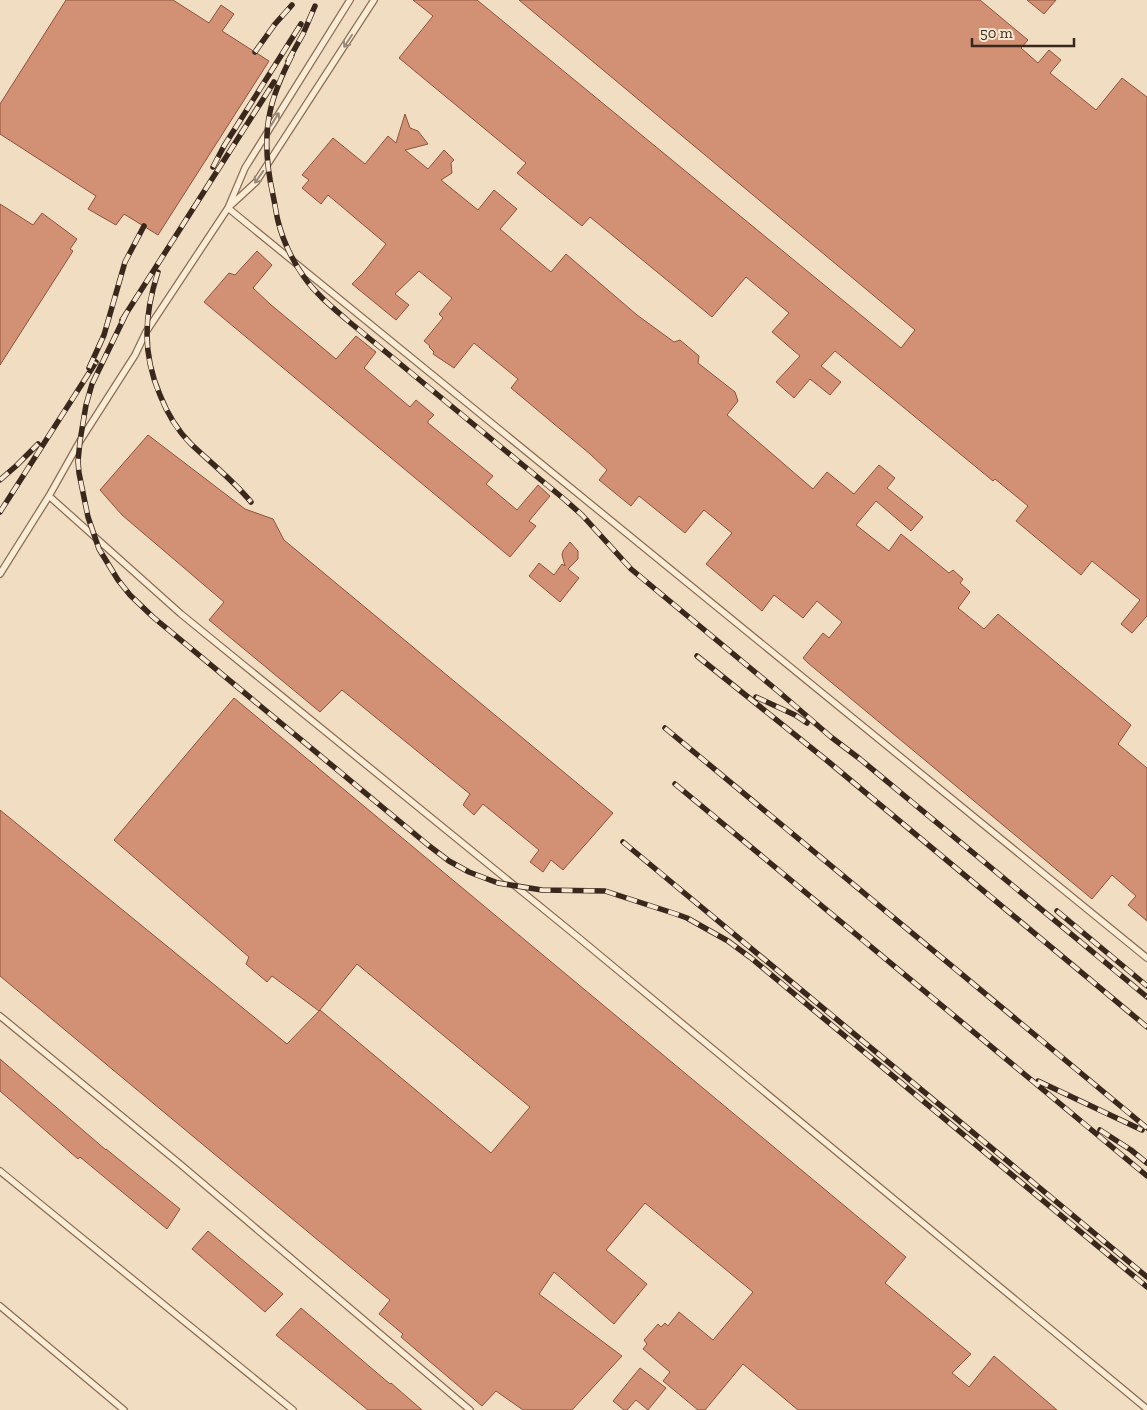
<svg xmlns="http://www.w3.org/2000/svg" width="1147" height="1410" viewBox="0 0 1147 1410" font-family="'Zilla Slab',serif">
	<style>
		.building { fill: #d29174; stroke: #8d533b }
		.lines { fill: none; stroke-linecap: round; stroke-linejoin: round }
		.lane-casing { stroke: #8c6d57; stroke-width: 8 }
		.lane { stroke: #fbecd5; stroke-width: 5.5 }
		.rail-casing { stroke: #3b281d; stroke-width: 5.5 }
		.rail { stroke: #f8e8d1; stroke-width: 4; stroke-dasharray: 11; stroke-linecap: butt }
		.oneway { stroke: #9b8a79 }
	</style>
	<rect width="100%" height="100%" fill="#f1ddc1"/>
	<path class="building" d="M66,0h107l36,23 12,-18 13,9 -12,17 47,30 -111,174 -34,-21 -8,11 -28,-16 8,-13 -96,-62v-30z
		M413,0h64l424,348 14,-18 -396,-330h461l48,40 -7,8 17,15 11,-13 12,10 -11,13 46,37 26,-32 25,19v519l-15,17 -11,-9 19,-24 -48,-39 -11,14 -65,-54 12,-15 -33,-27 -2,2 -158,-130 -14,15 20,16 -11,13 -20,-16 -16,19 -18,-16 24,-26 -28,-24 17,-19 -43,-36 -34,40 -122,-100 -8,9 -65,-53 9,-10 -127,-105 34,-42z
		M1027,0h29l-12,14z
		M405,114l5,14 8,3 10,13 -23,6 23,19 16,-19 10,10 -3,3 1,10 -11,7 37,30 16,-20 23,19 -17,20 51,43 15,-18 71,61 37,27 6,-2 19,16 -1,7 37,29 3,9 -11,14 86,74 14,-17 27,22 25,-29 16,13 -8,10 36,29 -12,14 -35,-30 -20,24 33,26 12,-17 48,39 4,-3 10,9 -3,4 10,9 -12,16 26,21 14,-15 133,111 -13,19 29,24v153l-19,-16 8,-9 -24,-21 -20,24 -284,-236 -5,-5 20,-25 6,5 13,-16 -25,-21 -14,17 -29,-23 -12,16 -56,-47 26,-31 -28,-23 -19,23 -46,-37 -8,10 -32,-26 8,-10 -17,-16 -79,-66 7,-9 -44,-36 -20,25 -21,-14 1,-2 -5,-5 1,-1 -6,-5 19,-23 -4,-4 13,-16 -33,-27 -24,23 14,11 -13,15 -44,-36 11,-11 23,-29 -58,-49 -7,9 -19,-16 7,-8 -7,-5 31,-37 32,26 23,-28 8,7z
		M0,204l33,21 9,-12 35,26 -7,10 3,2 -73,114z
		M257,251l15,14 -19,23 17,16 66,55 20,-23 20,16 -12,16 46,39 6,-7 18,15 -6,6v2l65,53 -7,8 31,26 21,-25 12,11 -21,25 7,5 -26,31 -306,-255 25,-29 6,2z
		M148,435l97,74 28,10 11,21 329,273 -50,57 -12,-10 -8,12 -13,-10 9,-12 -56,-46 -9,11 -11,-10 7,-11 -128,-104 -22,22 -111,-92 15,-18 -102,-87 -22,-25z
		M570,542l8,9v8l-10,10 11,9 -19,24 -31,-26 10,-13 15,12 8,-11 3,2 -3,-11 1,-4z
		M234,698l672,559 -21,26 86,71 -19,19 17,14 25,-31 63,54h-259l-55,-46 -38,46h-7l-35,-29 7,-9 -27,-23 4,-5 -3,-4 14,-16 3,3 4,-4 3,3 11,-14 34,28 40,-48 -108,-89 -39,47 41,34 -33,40 -60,-52 -15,22 83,62 -50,54h-49l-27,-19 -14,15 -81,-69 2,-3 -24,-20 11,-14 -390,-324v-166l287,234 33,-34 171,143 39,-46 -173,-143 -38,47 -47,-35 -5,6 -21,-18 3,-7 -135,-117z
		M0,1059l106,91v-1l74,60 -13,20 -87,-72 -2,2 -78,-68z
		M208,1231l75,63 -18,18 -73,-63z
		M301,1308l89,76 1,-1 31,27h-54l-92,-75z
		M640,1368l26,20 -18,22 -12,-10 -9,10h-3l-11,-9z"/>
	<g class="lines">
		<g class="lane-casing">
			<path id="lane" d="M230,206l26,-24 118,-182
				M228,208l919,750
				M49,496l132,118 398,324 568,471
				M0,574l49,-78 31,-55 55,-86 11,-23 82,-124 17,-40 105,-168
				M0,1016l180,148 290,246
				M0,1171l293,239
				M0,1306l124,104"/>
		</g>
		<use href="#lane" class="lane"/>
		<g class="rail-casing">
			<path id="rail" d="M255,52l20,-28 17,-19
				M292,55c-9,18 -18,37 -22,57 -6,27 -3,56 3,83 2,9 3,18 5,26 5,20 14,39 26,56 11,16 28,30 43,43l217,179 18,16 49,54 148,123 52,45 29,22 287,238
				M288,61l15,-27 12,-28
				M213,167l11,-21 77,-122
				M158,272c-14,43 -16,81 2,123 7,18 17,35 31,49 20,19 42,36 60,58
				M126,314l-34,70 -6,21 -6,36 -2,20 1,12 9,44 11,32 19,31 12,15 23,22 275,228 21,16 20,11 29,11 44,7 63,1 71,23 11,4 41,23 23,17 396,329
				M122,320l152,-238
				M89,368l15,-33 21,-73 19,-36
				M0,480l16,-14 22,-22
				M0,512l96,-150
				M697,656l133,107 317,264
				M756,697l39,18 12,8
				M665,728l482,400
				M675,784l472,392
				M623,842l524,435
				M1057,911l90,75
				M1038,1081l104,49
				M1100,1130l31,20 16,13"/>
		</g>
		<use href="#rail" class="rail"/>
	</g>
	<defs><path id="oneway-shaft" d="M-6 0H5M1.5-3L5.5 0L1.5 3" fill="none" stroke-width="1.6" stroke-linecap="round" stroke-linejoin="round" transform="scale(1.25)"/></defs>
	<g class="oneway">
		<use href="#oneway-shaft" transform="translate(348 41) rotate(123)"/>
		<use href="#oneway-shaft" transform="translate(275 119) rotate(-58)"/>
		<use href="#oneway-shaft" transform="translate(259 177) rotate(125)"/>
	</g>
	<path d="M972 38v8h102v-8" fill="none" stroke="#3b281d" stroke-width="2.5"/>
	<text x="980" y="38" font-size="15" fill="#3b281d" stroke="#f8e8d1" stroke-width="4" paint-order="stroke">50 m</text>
</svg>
